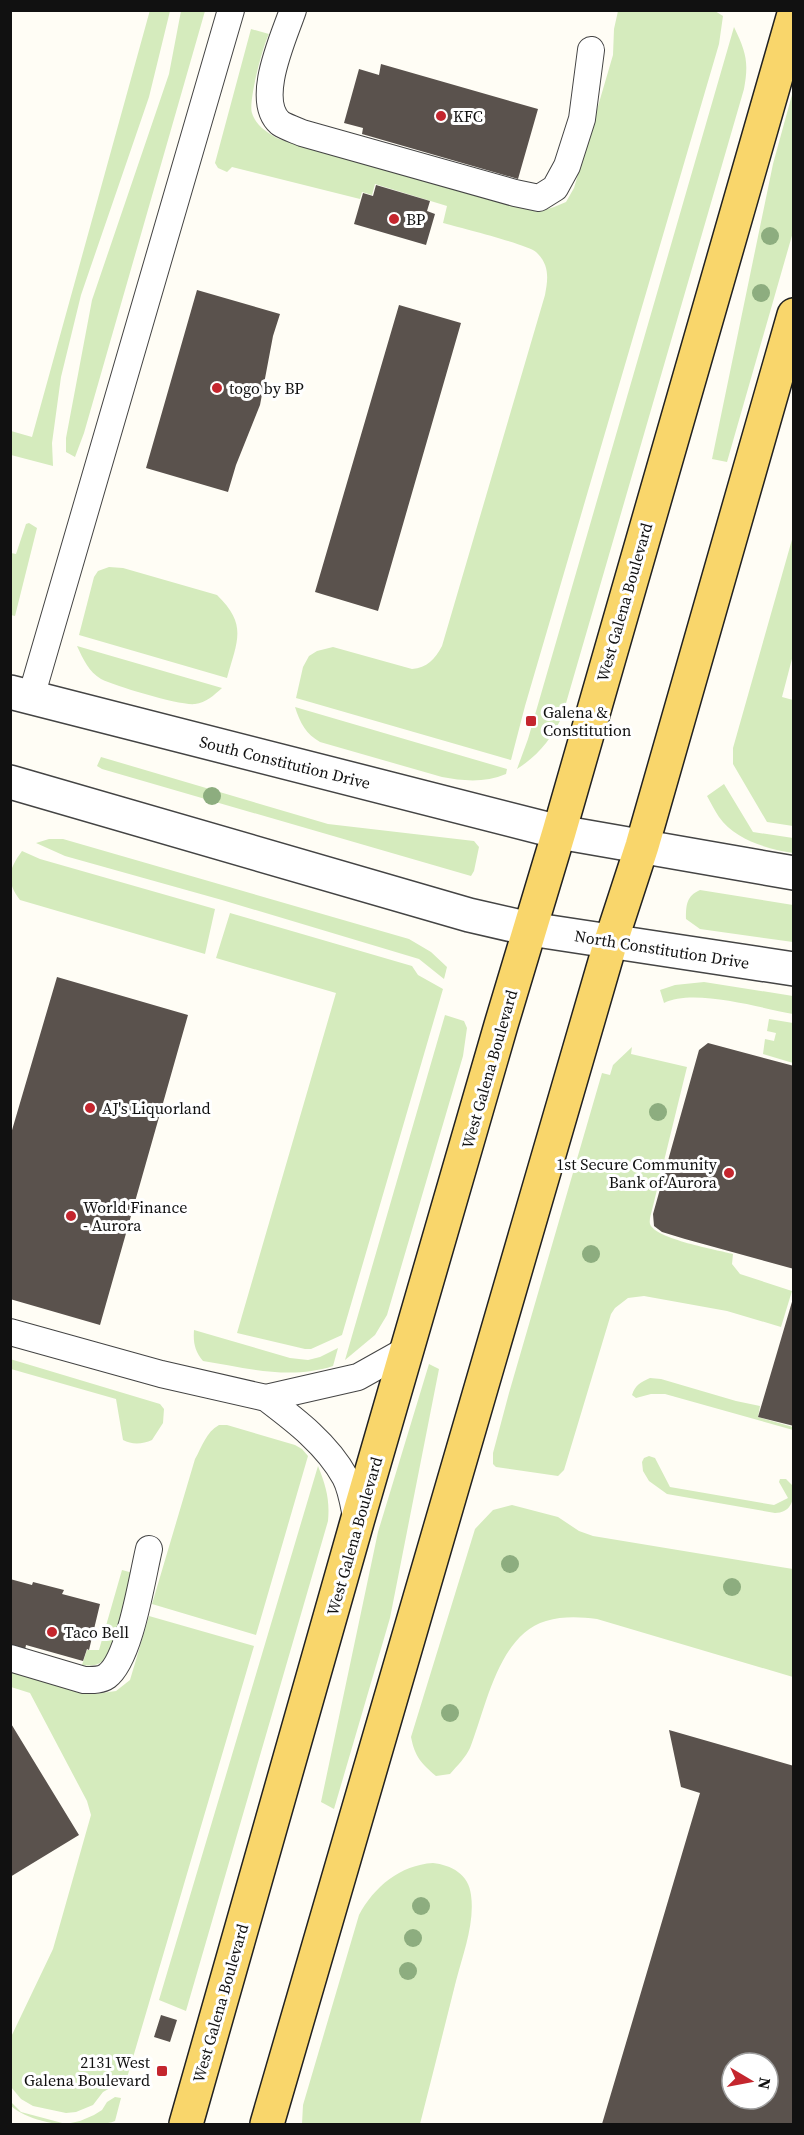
<svg xmlns="http://www.w3.org/2000/svg" width="804" height="2135" viewBox="0 0 804 2135" font-family="'Source Serif 4',serif">
	<style>
		.green { fill: #d5ebbd }
		.building { fill: #5a524d; fill-rule: evenodd }
		.lines { fill: none; stroke-linecap: round; stroke-linejoin: round }
		.lane-casing { stroke: #444; stroke-width: 28 }
		.street-casing { stroke: #444; stroke-width: 36 }
		.primary-casing { stroke: #222; stroke-width: 36 }
		.lane { stroke: #fff; stroke-width: 26 }
		.street { stroke: #fff; stroke-width: 33 }
		.primary { stroke: #f9d66b; stroke-width: 33 }
		.tree { fill: #8dad7f }
		.poi-dot { fill: #c4262e; stroke: #fff; stroke-width: 2 }
		.labels { text-anchor: middle; dominant-baseline: central; stroke-width: 6; stroke-linejoin: round; paint-order: stroke }
		.poi-label { font-size: 16px; fill: #111; stroke: #fff; text-anchor: start }
		.street-label { font-size: 16px; fill: #111; stroke: #fff }
	</style>
	<rect width="100%" height="100%" fill="#fffdf5"/>
	<path class="green" d="M150,10l20,1 -21,86 -68,198 -20,82 -9,66 1,23 -42,-11v-24l21,6z
		M181,11h24l-121,422 -9,24 -9,-5v-14l26,-138 77,-226z
		M618,11h97l8,5 -4,28 -194,662 -14,54 -215,-62 7,-31 6,-11 8,-5 16,-4 79,22c15,-1 23,-10 30,-23l103,-351c3,-16 5,-30 -9,-43 -7,-7 -78,-25 -93,-29l4,-17 -72,-22 -3,11 -10,-3 -2,7 -128,-32 -5,5 -9,-4 -3,-5 36,-134 18,5c-6,11 -21,68 -17,79 4,13 16,20 27,26l238,68 21,5 16,-5 12,-5 8,-14 39,-133 1,-26z
		M734,27c12,25 15,35 10,62l-182,628c-11,22 -23,38 -45,52l11,-30z
		M793,91v141l-66,230 -15,-3 61,-295z
		M29,523l8,5 -22,88 -4,-1v-62l5,1 10,-30z
		M793,536v119l-11,42 11,3v126l-26,-4 -34,-58v-16z
		M109,567l14,1 94,27c31,30 20,46 10,83l-148,-43 15,-58 4,-6z
		M77,646l145,42c-8,7 -16,15 -27,16 -14,2 -80,-18 -94,-25 -12,-7 -18,-20 -24,-33z
		M295,707l212,62 -1,5c-21,9 -43,7 -64,3l-122,-35c-14,-8 -20,-19 -25,-35z
		M101,757l227,67 146,17 5,6 -5,24 -3,5 -369,-107 -5,-3z
		M724,784l29,48 40,6v15c-25,-4 -58,-13 -74,-36 -4,-6 -8,-14 -12,-21z
		M49,839h14l346,100 22,13 16,15 -3,12 -25,-20 -197,-59 -157,-44 -29,-13z
		M22,851l18,8 175,50 -10,45 -185,-54c-15,-20 -11,-31 2,-49z
		M700,890l93,15v37l-93,-13 -14,-10c0,-13 0,-23 14,-29z
		M230,913l182,53 6,9 25,14 -101,346 -31,14h-6l-68,-16 99,-340 -120,-35z
		M704,982l89,14v18c-33,-6 -99,-26 -129,-11l-4,-13 15,-5z
		M445,1015l19,6 3,7 -4,28 -76,259 -12,20 -30,25z
		M769,1019l24,4v40l-30,-9 2,-15 9,2 2,-8 -9,-2z
		M632,1047l-1,7 56,13 -35,143c-1,4 -3,10 -2,14 5,15 68,26 83,30l-1,10 8,10 52,17 -11,36 -54,-16 -83,-15 -16,2 -13,10 -4,6 -47,156 -6,6 -62,-9 -3,-3v-11l16,-60 93,-320 8,2 3,-10z
		M194,1330l96,28 18,2 12,-3 18,-9 -5,18c-42,14 -87,2 -130,-5 -8,-10 -10,-18 -9,-31z
		M10,1359l150,45 4,5 -1,14 -11,17c-9,4 -20,5 -29,0l-7,-41 -105,-30z
		M429,1364l10,5 -49,249 -56,191 -13,-7 57,-270z
		M650,1378l11,1 75,22 24,5 -2,11 35,10v3l-128,-36h-14l-15,4 -4,-3c3,-10 9,-13 18,-17z
		M219,1425h8l68,20 7,4 6,7 -52,179 -104,-31 43,-145c7,-12 11,-27 24,-34z
		M649,1456l6,2 15,29 104,18 14,-7 -9,-16 1,-3h6l7,7c1,14 -1,26 -18,27l-108,-19 -18,-13 -6,-10 -1,-9 2,-4z
		M318,1466c8,20 12,34 10,55l-142,490 -27,-11z
		M512,1505l46,12 21,14 14,5 200,33v108l-196,-58c-17,-2 -34,-3 -51,2 -48,14 -60,87 -76,127 -4,9 -13,18 -20,26l-14,2c-15,-13 -21,-19 -25,-39l64,-208 18,-19z
		M122,1570l11,3 -23,82c-9,9 -15,12 -28,10l5,-15h12z
		M149,1616l105,30 -130,442 -12,-1 -9,5 -10,13 -17,7 -10,1 -33,-7 -12,-7 -10,-12v-50l42,-88 38,-134 -4,-14 -57,-108 -19,-6 -1,-17 85,24 21,-3 14,-11z
		M433,1863c18,2 36,11 38,32 4,28 -8,59 -15,86 -12,48 -24,96 -36,143h-118l1,-19 56,-190c15,-28 41,-50 74,-52z
		M115,2097l6,1 -6,23c-27,10 -83,4 -104,-15v-4l10,10 45,12 14,-3 14,-6 8,-5 5,-8z"/>
	<path class="building" d="M381,64l157,45 -20,70 -156,-45 1,-6 -19,-5 15,-54 20,6z
		M376,185l54,16 -3,10 8,3 -9,31 -72,-21 9,-31 10,3z
		M197,290l83,24 -7,22 -13,69 -24,60 -8,27 -82,-24z
		M399,305l62,18 -83,288 -63,-19z
		M57,977l131,38 -88,310 -90,-26v-162z
		M708,1043l86,23v203l-109,-30 -23,-7 -8,-6 -1,-12 46,-164z
		M794,1295v131l-36,-9z
		M10,1579l22,6 1,-3 31,8 -2,4 38,10 -11,46 -2,-1 -4,12 -57,-16 -1,5 -15,-4z
		M10,1722l69,113 -69,42z
		M669,1730l125,36v358h-192l98,-331 -19,-6zM732,2063h36v36h-36z
		M161,2015l16,5 -7,22 -16,-5z"/>
	<g class="lines">
		<g class="lane-casing">
			<path id="lane" d="M293,10c-9,27 -39,90 -13,113 6,4 15,7 22,10l213,60 24,5 16,-10 12,-22 15,-47 9,-69
				M31,697l200,-687
				M10,1332l151,42 105,24 92,-21 50,-28
				M266,1398c29,22 61,46 79,79 7,13 9,31 12,45
				M10,1658l74,22c7,0 16,1 23,-4 23,-17 35,-98 42,-127"/>
		</g>
		<g class="street-casing">
			<path id="street" d="M10,692l549,140 235,41
				M10,782l459,133 61,14 264,40"/>
		</g>
		<g class="primary-casing">
			<path id="primary" d="M186,2124l171,-602 144,-497 58,-193 235,-818
				M267,2124l344,-1183 31,-95 152,-531"/>
		</g>
		<use href="#lane" class="lane"/>
		<use href="#street" class="street"/>
		<use href="#primary" class="primary"/>
	</g>
	<g class="tree">
		<circle cx="770" cy="236" r="9"/>
		<circle cx="761" cy="293" r="9"/>
		<circle cx="212" cy="796" r="9"/>
		<circle cx="658" cy="1112" r="9"/>
		<circle cx="591" cy="1254" r="9"/>
		<circle cx="510" cy="1564" r="9"/>
		<circle cx="732" cy="1587" r="9"/>
		<circle cx="450" cy="1713" r="9"/>
		<circle cx="421" cy="1906" r="9"/>
		<circle cx="413" cy="1938" r="9"/>
		<circle cx="408" cy="1971" r="9"/>
	</g>
	<g class="poi-dot">
		<circle cx="441" cy="116" r="6"/>
		<circle cx="394" cy="219" r="6"/>
		<circle cx="217" cy="388" r="6"/>
		<rect x="525" y="715" width="12" height="12" rx="3"/>
		<circle cx="90" cy="1108" r="6"/>
		<circle cx="729" cy="1173" r="6"/>
		<circle cx="71" cy="1216" r="6"/>
		<circle cx="52" cy="1632" r="6"/>
		<rect x="156" y="2065" width="12" height="12" rx="3"/>
	</g>
	<g class="labels">
		<g class="poi-label">
			<text x="453" y="116">KFC</text>
			<text x="406" y="219">BP</text>
			<text x="229" y="388">togo by BP</text>
			<text x="543" y="712">Galena &amp;<tspan x="543" dy="18">Constitution</tspan></text>
			<text x="102" y="1108">AJ's Liquorland</text>
			<text x="717" y="1164" text-anchor="end">1st Secure Community<tspan x="717" dy="18">Bank of Aurora</tspan></text>
			<text x="83" y="1207">World Finance<tspan x="83" dy="18">- Aurora</tspan></text>
			<text x="64" y="1632">Taco Bell</text>
			<text x="150" y="2062" text-anchor="end">2131 West<tspan x="150" dy="18">Galena Boulevard</tspan></text>
		</g>
		<g class="street-label">
			<text transform="translate(624 602) rotate(-74)">West Galena Boulevard</text>
			<text transform="translate(285 762) rotate(14)">South Constitution Drive</text>
			<text transform="translate(662 949) rotate(9)">North Constitution Drive</text>
			<text transform="translate(489 1069) rotate(-74)">West Galena Boulevard</text>
			<text transform="translate(354 1536) rotate(-74)">West Galena Boulevard</text>
			<text transform="translate(220 2003) rotate(-74)">West Galena Boulevard</text>
		</g>
	</g>
	<rect width="804" height="2135" fill="none" stroke="#111111" stroke-width="24"/>
	<g transform="translate(750 2081) rotate(100)"><circle r="28" fill="#ffffff" stroke="#a0a0a0" stroke-width="1.5"/>
	<path d="M0-4.5L10 22L0 15L-10 22Z" fill="#c4262e"/>
	<text y="-9" font-size="16" font-weight="bold" text-anchor="middle" fill="#111111">N</text>
	</g>
</svg>
